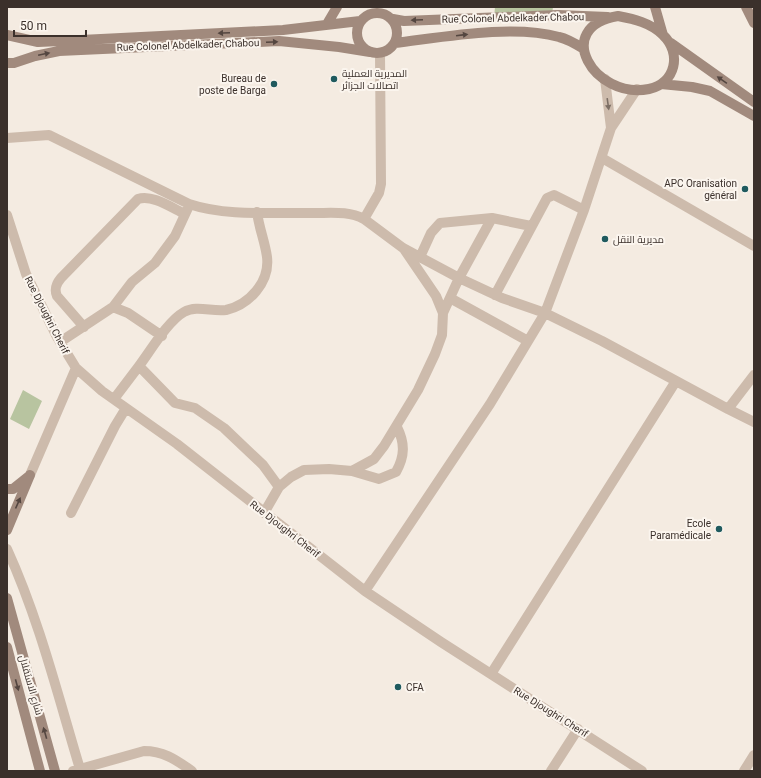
<svg xmlns="http://www.w3.org/2000/svg" width="761" height="778" viewBox="0 0 761 778" font-family="Roboto,Cairo,sans-serif">
	<style>
		.green { fill: #b8c4a0 }
		.lines { fill: none; stroke-linecap: round; stroke-linejoin: round }
		.street { stroke: #cdbbac; stroke-width: 10 }
		.secondary { stroke: #a18a7d; stroke-width: 10 }
		.oneway { fill: #544640 }
		.oneway2 { fill: #7d6f65 }
		.poi-dot { fill: #1f5a5e; stroke: #fbf5ee; stroke-width: 1.5 }
		.labels { text-anchor: middle; dominant-baseline: central; stroke-width: 4; stroke-linejoin: round; paint-order: stroke }
		.street-label { font-size: 10px; fill: #3b302b; stroke: #fbf5ee }
		.poi-label { font-size: 10px; fill: #3b302b; stroke: #fbf5ee; text-anchor: start }
	</style>
	<rect width="100%" height="100%" fill="#f4ebe1"/>
	<path class="green" d="M495,7h58l-1,8 -58,2z
		M23,390l19,11 -13,28 -19,-10z"/>
	<g class="lines">
		<path class="street" d="M605,79l6,49
			M7,138l42,-3 140,69c39,13 85,8 126,9 17,0 34,-2 49,6l15,-26 2,-9 -1,-131
			M602,158l152,88
			M7,215l19,59 31,63 19,31 26,23 75,53 188,147 76,51 201,129
			M364,219l39,29 56,30 43,20 43,15 57,28 126,68 26,-34
			M420,257l11,-24 9,-10 52,-5
			M495,295l52,-97 7,-3 30,15
			M450,298l78,43
			M113,307l15,6 34,23
			M443,313l16,-35 33,-60 39,8
			M84,327l-27,-31c-3,-7 -1,-12 4,-18l77,-79c14,-5 34,9 47,15
			M60,342l53,-35 19,-25 23,-19 20,-27 13,-28
			M139,366c12,-16 29,-45 45,-54 13,-7 28,0 42,-2 23,-5 44,-28 41,-53 -2,-15 -8,-29 -10,-45
			M114,399l25,-33 36,37 20,5 29,20 39,37 16,22
			M728,409l26,13
			M352,471l27,8 17,-7c9,-16 9,-29 1,-45
			M30,475l46,-107
			M71,513l44,-87 11,-18
			M264,513l15,-26 12,-10 13,-7 25,-1 23,2 22,-12 10,-13 34,-56 17,-36 7,-19 1,-22 -7,-17 -32,-47
			M7,549c32,70 51,147 73,220
			M365,591l125,-187 55,-91 39,-103 27,-82 26,-39
			M491,674l185,-293
			M73,771l71,-20c20,0 32,9 48,20
			M551,771l27,-42
			M744,771l10,-16"/>
		<path class="secondary" d="M655,7l8,28
			M746,7l8,16
			M357 33a20 20 0 1 1 40 0a20 20 0 1 1-40 0Z
			M618,16c16,3 33,7 45,19 19,18 13,48 -14,54 -55,11 -98,-62 -31,-73z
			M393,19l11,2 154,-6 50,2
			M327,24l10,-17
			M7,35l31,7 23,-1 222,-11 77,-9
			M395,43c49,-6 118,-19 164,-6 9,2 17,7 25,12
			M671,43l83,59
			M7,63h7l21,-7 24,-5 220,-10 60,6 31,5
			M661,84l31,3 18,4 44,25
			M7,489h6l15,-12
			M7,530l23,-55
			M7,598l48,173
			M7,647l33,124"/>
	</g>
	<defs><path id="oneway-solid" d="M-6-.8H1V-3.2L6.5 0L1 3.2V.8H-6Z"/></defs>
	<g class="oneway">
		<use href="#oneway-solid" transform="translate(417 20) rotate(178)"/>
		<use href="#oneway-solid" transform="translate(224 33) rotate(177)"/>
		<use href="#oneway-solid" transform="translate(462 35) rotate(-7)"/>
		<use href="#oneway-solid" transform="translate(272 42) rotate(-2)"/>
		<use href="#oneway-solid" transform="translate(44 54) rotate(-12)"/>
		<use href="#oneway-solid" transform="translate(722 80) rotate(-145)"/>
		<use href="#oneway-solid" transform="translate(18 503) rotate(-66)"/>
		<use href="#oneway-solid" transform="translate(17 685) rotate(75)"/>
		<use href="#oneway-solid" transform="translate(45 733) rotate(-106)"/>
	</g>
	<use class="oneway2" href="#oneway-solid" transform="translate(608 104) rotate(82)"/>
	<g class="poi-dot">
		<circle cx="334" cy="79" r="4"/>
		<circle cx="274" cy="84" r="4"/>
		<circle cx="745" cy="189" r="4"/>
		<circle cx="605" cy="239" r="4"/>
		<circle cx="719" cy="529" r="4"/>
		<circle cx="398" cy="687" r="4"/>
	</g>
	<g class="labels">
		<g class="street-label">
			<text transform="translate(513 18) rotate(-1)">Rue Colonel Abdelkader Chabou</text>
			<text transform="translate(188 45) rotate(-2)">Rue Colonel Abdelkader Chabou</text>
			<text transform="translate(47 315) rotate(63)">Rue Djoughri Cherif</text>
			<text transform="translate(285 529) rotate(38)">Rue Djoughri Cherif</text>
			<text transform="translate(31 685) rotate(74)">شارع الاستقلال</text>
			<text transform="translate(551 712) rotate(32)">Rue Djoughri Cherif</text>
		</g>
		<g class="poi-label">
			<text x="342" y="73">المديرية العملية<tspan x="342" dy="12">اتصالات الجزائر</tspan></text>
			<text x="266" y="78" text-anchor="end">Bureau de<tspan x="266" dy="12">poste de Barga</tspan></text>
			<text x="737" y="183" text-anchor="end">APC Oranisation<tspan x="737" dy="12">général</tspan></text>
			<text x="613" y="239">مديرية النقل</text>
			<text x="711" y="523" text-anchor="end">Ecole<tspan x="711" dy="12">Paramédicale</tspan></text>
			<text x="406" y="687">CFA</text>
		</g>
	</g>
	<rect width="761" height="778" fill="none" stroke="#3b302b" stroke-width="16"/>
	<path d="M14 30v6h72v-6" fill="none" stroke="#3b302b" stroke-width="2"/>
	<text x="20" y="30" font-size="12" fill="#3b302b" stroke="#fbf5ee" stroke-width="3" paint-order="stroke">50 m</text>
</svg>
